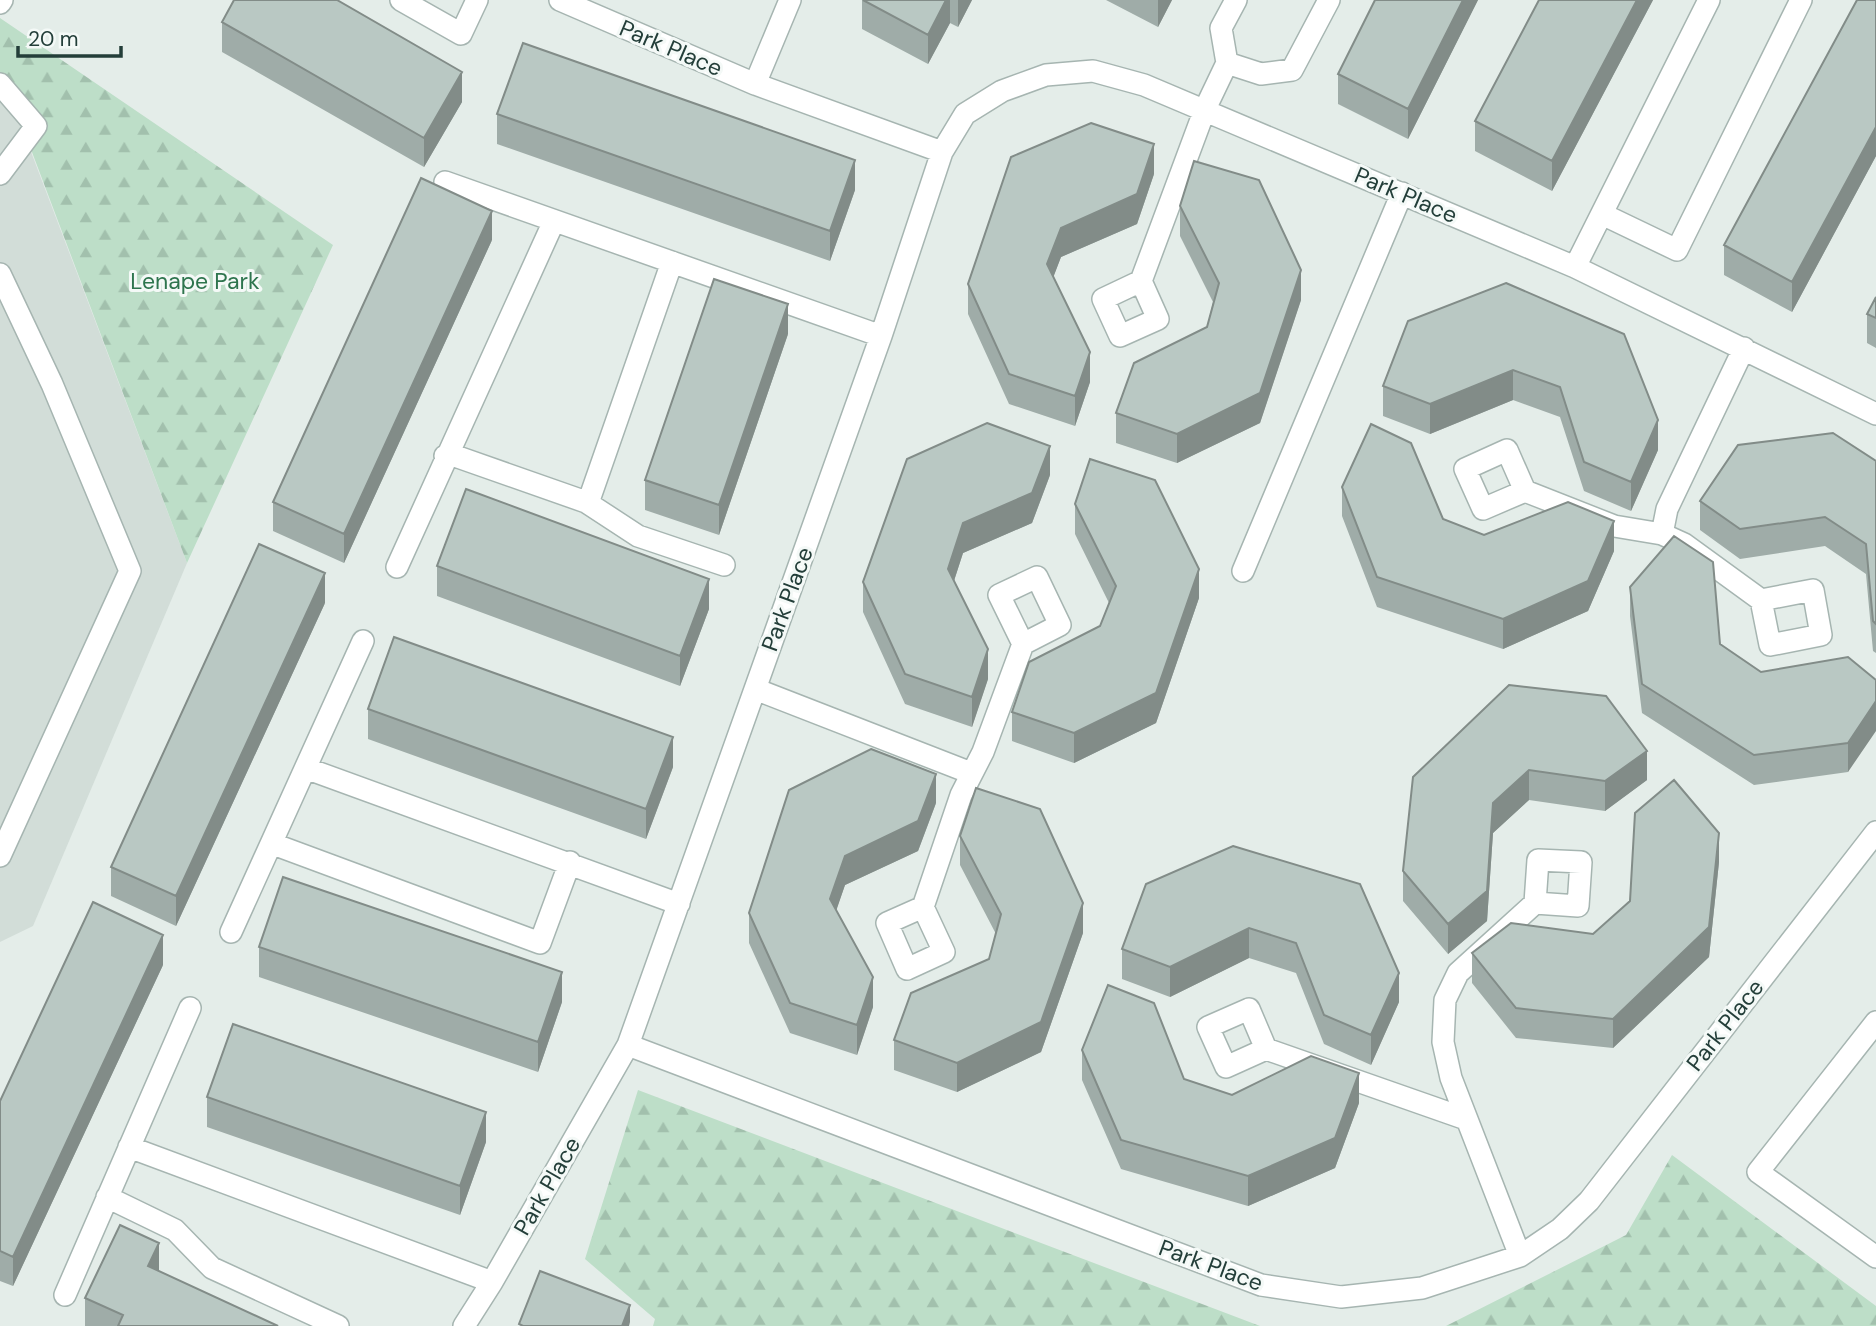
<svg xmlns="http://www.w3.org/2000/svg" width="1876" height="1326" viewBox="0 0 1876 1326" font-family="'DM Sans',sans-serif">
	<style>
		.built { fill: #d2ddd8 }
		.forest { fill: url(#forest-firs) }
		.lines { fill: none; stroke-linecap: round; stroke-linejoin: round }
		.minor-casing { stroke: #a6b5b1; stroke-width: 24 }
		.minor { stroke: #fff; stroke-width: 21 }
		.wall { fill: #9faca8 }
		.shaded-wall { fill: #828c88 }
		.building { fill: #b9c8c3; stroke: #828c88; stroke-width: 2 }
		.labels { text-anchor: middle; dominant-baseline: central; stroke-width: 6; stroke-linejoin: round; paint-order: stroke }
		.street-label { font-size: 23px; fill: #233e39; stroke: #f4f9f7 }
		.park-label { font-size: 23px; fill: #2e754e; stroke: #f4f9f7 }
	</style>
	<defs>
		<pattern id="forest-firs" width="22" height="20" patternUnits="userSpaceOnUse" patternTransform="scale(1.75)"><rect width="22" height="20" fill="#bddec8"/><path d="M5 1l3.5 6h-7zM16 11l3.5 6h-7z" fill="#a2c0ad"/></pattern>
	</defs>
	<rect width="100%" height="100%" fill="#e4ede9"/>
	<path class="built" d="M0,98l14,9 173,456 -154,363 -33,16z"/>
	<path class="forest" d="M0,18l333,227 -146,318 -172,-456 -15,-9z
		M638,1090l622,236h-607l2,-7 -70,-60z
		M1672,1155l204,151v20h-430l180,-91z"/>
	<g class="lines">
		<g class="minor-casing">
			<path id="minor" d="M401,0l60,34 16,-34
				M560,0l195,84 187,68
				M0,3l2,-3
				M1227,63l34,11 31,-4 37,-70
				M0,84l36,42 -36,48
				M755,84l35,-84
				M445,182l436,154
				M1602,214l75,36 124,-250
				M1575,267l134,-267
				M0,274l52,110 78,187 -130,285
				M1141,281l-38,18 17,37 38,-17 -17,-38 64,-172 22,-46 -6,-35 15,-28
				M445,456h10l131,46 52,34 86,29
				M1525,491l-42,18 -18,-40 42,-19 18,41 89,35 48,8 22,10 77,56 9,45 51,-10 -8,-45 -52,10
				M588,503l84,-241
				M1662,534l5,-25 77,-161
				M397,567l157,-346
				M1243,571l159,-378
				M755,689l216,84
				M308,769l371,135
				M273,844l267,99 30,-81
				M923,907l-36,16 20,46 37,-17 -21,-45 38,-112 22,-43 40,-108 37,-19 -23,-48 -38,18 24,49
				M231,932l132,-291
				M1876,1022l-118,150 118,85
				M628,1045l633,240 80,12 81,-9 98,-32 40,-27 29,-28 287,-369
				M1266,1049l-17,-40 -41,18 18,40 40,-18 200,70
				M129,1147l363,135
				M107,1197l68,33 37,38 126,58
				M1520,1256l-69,-178 -8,-36 2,-42 13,-27 77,-70 3,-43 43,2 -3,44 -43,-3
				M65,1295l125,-287
				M464,1326l28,-44 136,-237 253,-709 61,-184 23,-38 37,-23 44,-16 47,-4 51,14 431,182 301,147"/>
		</g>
		<use href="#minor" class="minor"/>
	</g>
	<path class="wall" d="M862,0h110l-14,27 -8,-4 -22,41 -66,-35z
		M1106,0h66l-14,27z
		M1375,0h103l-70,139 -70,-35v-30z
		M1539,0h114l-101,191 -77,-40v-30z
		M1876,0v156l-84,156 -68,-37v-30z
		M222,22l240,80 -38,65 -202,-115z
		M497,114l358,76 -25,71 -333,-117z
		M1154,174l-17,50 -76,33 -8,20 37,105 -15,44 -66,-22 -41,-90v-30z
		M1180,206l121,94 -41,123 -83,40 -61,-20v-30l91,-86 6,-25 -33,-66z
		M492,240l-148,323 -71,-32v-29z
		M1506,283l152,167 -27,61 -47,-20 -24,-74 -47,-17 -83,34 -47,-18v-30z
		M1876,297v51l-9,-5v-29z
		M788,334l-69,201 -74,-25v-30z
		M1876,461v192l-3,-2 -7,-77 -41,-28 -85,13 -40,-29v-29z
		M1050,475l-18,48 -69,30 -9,28 34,98 -16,48 -67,-23 -42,-92v-30z
		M1342,487l101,32 41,16 130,16 -26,60 -85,38 -126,-42 -35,-91z
		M1075,504l124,94 -43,125 -82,40 -62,-22v-29l88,-86 9,-23 -34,-69z
		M437,566l272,43 -29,77 -243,-90z
		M1630,587l90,57 41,28 115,8 -28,92 -94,13 -112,-72 -12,-97z
		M325,603l-149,323 -65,-30v-29z
		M1509,685l138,95 -42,31 -76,-11 -36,33 -6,88 -39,33 -45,-53v-30z
		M368,709l305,58 -27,72 -278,-100z
		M936,803l-18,48 -73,34 -9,25 37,97 -16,48 -67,-22 -41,-90v-30z
		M960,836l123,97 -42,119 -84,40 -63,-22v-30l95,-81 7,-25 -36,-69z
		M1233,846l166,156 -28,63 -47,-21 -28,-71 -47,-15 -79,39 -48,-18v-30z
		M1719,862l-10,95 -96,91 -97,-10 -44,-55v-30l121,-19z
		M259,947l303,55 -24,70 -279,-95z
		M163,965l-150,321 -13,-5v-180z
		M1082,1050l102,29 48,16 127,8 -24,65 -87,38 -127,-37 -39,-89z
		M207,1097l279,45 -26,73 -253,-88z
		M159,1271l119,55h-193v-28z"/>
	<path class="shaded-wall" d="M946,0h4v23l-22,41v-29z
		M958,0h14l-14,27z
		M1158,0h14l-14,27z
		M1463,0h15l-70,139v-30z
		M1637,0h16l-101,191v-30z
		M462,72v30l-38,65v-29z
		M1876,127v29l-84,156v-30z
		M1154,144v30l-17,50 -76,33 -14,37v-30l14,-36z
		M855,160v30l-25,71v-30z
		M492,211v29l-148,323v-29z
		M1301,270v30l-41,123 -83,40v-29z
		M788,304v30l-69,201v-30z
		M1090,352v30l-15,44v-30z
		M1513,370v30l-83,34v-30z
		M1658,420v30l-27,61v-29z
		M1050,446v29l-18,48 -69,30 -15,46v-30l15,-46z
		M1614,521v30l-26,60 -85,38v-30z
		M1199,569v29l-43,125 -82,40v-30z
		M325,573v30l-149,323v-30z
		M709,579v30l-29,77v-30z
		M988,649v30l-16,48v-30z
		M1876,701v30l-28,41v-29z
		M673,737v30l-27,72v-30z
		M1647,751v29l-42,31v-30z
		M1529,770v30l-36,33 -6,88 -39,33v-30l45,-121z
		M936,774v29l-18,48 -73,34 -15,44v-30l15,-43z
		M1719,833v29l-10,95 -96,91v-29z
		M1083,903v30l-42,119 -84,40v-29z
		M1249,928v30l-79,39v-30z
		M163,935v30l-150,321v-29z
		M562,972v30l-24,70v-30z
		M1399,973v29l-28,63v-30z
		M873,977v30l-16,48v-30z
		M1359,1073v30l-24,65 -87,38v-30z
		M486,1112v30l-26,73v-29z
		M159,1243v30l-11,-7z
		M630,1305v17l-1,4h-7z"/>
	<path class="building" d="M234,0h103l125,72 -38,66 -202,-116z
		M863,0h83l-18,35z
		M1375,0h88l-55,109 -70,-35z
		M1539,0h98l-85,161 -77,-40z
		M1857,0h19v127l-84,155 -68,-37z
		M523,43l332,117 -25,71 -333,-117z
		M1091,123l63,21 -17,50 -76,34 -14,36 43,88 -15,44 -66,-22 -41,-90 43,-127z
		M1194,161l65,19 42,90 -41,123 -83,41 -61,-21 18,-50 73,-36 12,-44 -39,-77z
		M421,178l71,33 -148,323 -71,-32z
		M714,279l74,25 -69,201 -74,-25z
		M1506,283l118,51 34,86 -27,62 -47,-20 -24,-75 -47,-17 -83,34 -47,-18 25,-65z
		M1876,297v21l-9,-4z
		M987,423l63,23 -18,47 -69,30 -15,46 40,80 -16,48 -67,-23 -42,-92 44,-123z
		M1371,424l40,19 32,76 41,16 84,-33 46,19 -26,60 -85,38 -126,-42 -35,-90z
		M1833,433l43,28v163l-3,-3 -7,-77 -41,-27 -85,12 -40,-28 38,-56z
		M1090,459l65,21 44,89 -43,124 -82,40 -62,-21 17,-50 71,-36 16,-40 -41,-82z
		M466,489l243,90 -29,77 -243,-90z
		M1674,536l39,26 7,82 41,28 87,-15 28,23v21l-28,42 -94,12 -112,-71 -12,-97z
		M259,544l66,29 -149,323 -65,-29z
		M394,637l279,100 -27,72 -278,-100z
		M1509,685l97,11 41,55 -42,30 -76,-11 -36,33 -6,88 -39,33 -45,-53 10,-94z
		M871,749l65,25 -18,47 -73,35 -15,43 43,78 -16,48 -67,-22 -41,-90 40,-123z
		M1674,780l45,53 -10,94 -96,92 -97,-11 -44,-55 39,-30 82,11 37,-33 5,-88z
		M976,788l64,21 43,94 -42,119 -84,41 -63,-23 17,-47 78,-34 12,-45 -41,-78z
		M1233,846l127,38 39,89 -28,62 -47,-20 -28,-72 -47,-15 -79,39 -48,-18 24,-65z
		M283,877l279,95 -24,70 -279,-95z
		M93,902l70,33 -150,322 -13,-6v-150z
		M1108,985l46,18 30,76 48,16 79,-39 48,17 -24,65 -87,38 -127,-36 -39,-90z
		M233,1024l253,88 -26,74 -253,-89z
		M120,1225l39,18 -11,23 130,60h-160l5,-11 -38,-17z
		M540,1271l90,34 -8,21h-99l-4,-2z"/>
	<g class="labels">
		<g class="street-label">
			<text transform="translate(671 48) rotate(23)">Park Place</text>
			<text transform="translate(1406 195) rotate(23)">Park Place</text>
			<text transform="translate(787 599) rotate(-70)">Park Place</text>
			<text transform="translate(1725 1025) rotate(-52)">Park Place</text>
			<text transform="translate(547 1186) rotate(-60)">Park Place</text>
			<text transform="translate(1211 1265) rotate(20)">Park Place</text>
		</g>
		<g class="park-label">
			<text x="195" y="281">Lenape Park</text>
		</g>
	</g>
	<path d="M18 46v10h103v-10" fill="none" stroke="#233e39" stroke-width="3.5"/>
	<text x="28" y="46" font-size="21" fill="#233e39" stroke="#f4f9f7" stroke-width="5" paint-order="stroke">20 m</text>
</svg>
